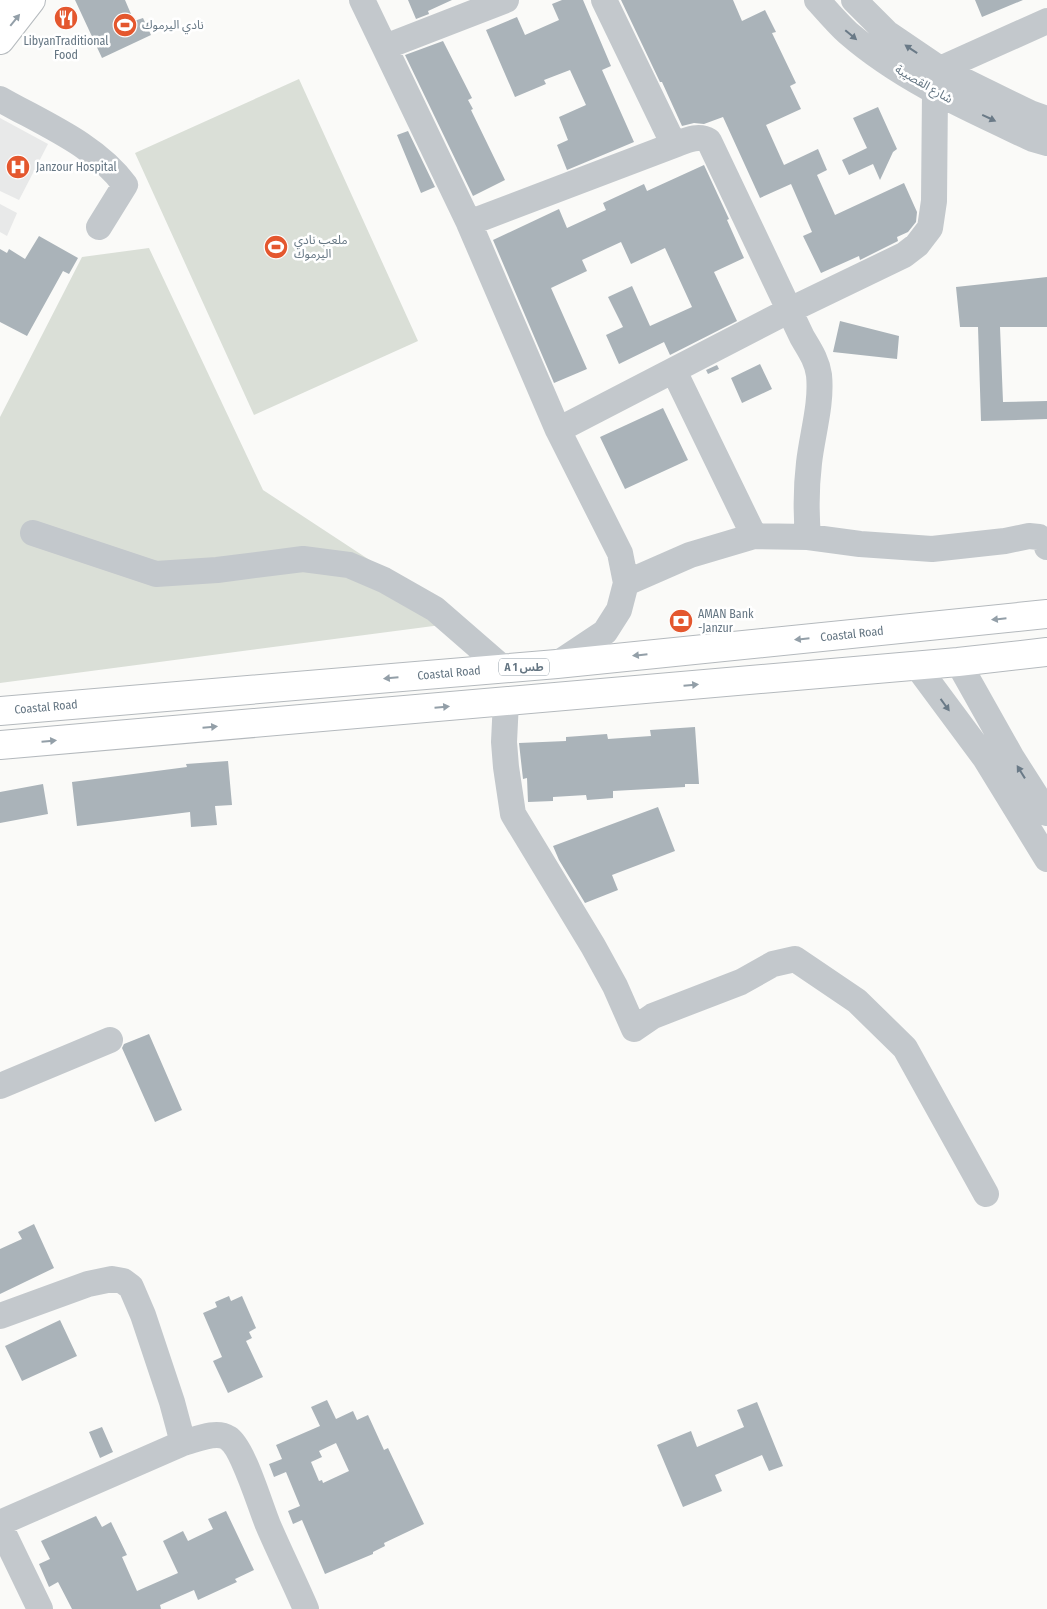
<svg xmlns="http://www.w3.org/2000/svg" width="1047" height="1609" viewBox="0 0 1047 1609" font-family="'Fira Sans Condensed','Noto Sans Arabic',sans-serif">
	<style>
		.built { fill: #e8e9e9 }
		.green { fill: #dadfd7 }
		.building { fill: #aab3b9; fill-rule: evenodd }
		.lines { fill: none; stroke-linecap: round; stroke-linejoin: round }
		.major-casing { stroke: #b5babe; stroke-width: 30 }
		.highway-casing { stroke: #b4b9bd; stroke-width: 30 }
		.minor { stroke: #c3c8cc; stroke-width: 26 }
		.major { stroke: #fff; stroke-width: 28 }
		.highway { stroke: #fff; stroke-width: 28 }
		.oneway { fill: #939fa8 }
		.oneway2 { fill: #6a7a87 }
		.labels { text-anchor: middle; dominant-baseline: central; stroke-width: 5; stroke-linejoin: round; paint-order: stroke }
		.shield { fill: #fff; stroke: #939fa8; stroke-width: 1 }
		.shield-label { font-size: 11px; font-weight: bold; fill: #657683 }
		.poi-label { font-size: 12px; fill: #657683; stroke: #fff; text-anchor: start }
		.street-label { font-size: 12px; fill: #657683; stroke: #fff }
	</style>
	<rect width="100%" height="100%" fill="#fafaf8"/>
	<path class="built" d="M0,118l48,26 -29,56 -19,-9z
		M0,204l17,9 -10,23 -7,-4z"/>
	<path class="green" d="M299,79l119,262 -164,74 -119,-262z
		M149,248l114,242 201,132 -464,61v-266l82,-160z"/>
	<path class="building" d="M75,0h50l9,21 9,-3 8,17 -49,23z
		M408,0h44l-24,11 1,3 -13,5z
		M562,0h21l28,66 -9,4 32,72 -67,28 -10,-25 11,-5 -9,-23 27,-12 -16,-35 -26,10 2,4 -31,13 -29,-67 31,-13 8,18 34,-15 -7,-16z
		M621,0h112l9,21 23,-11 11,22 -4,1 24,50 -6,3 11,23 -35,16 18,40 34,-16 9,21 -10,5 18,40 69,-32 13,29 -1,10 -8,10 -11,5 1,4 -38,19 -1,-4 -38,17 -18,-37 9,-4 -21,-48 -31,14 -37,-81 -19,7 -10,-1 -12,3 -20,-44h-2z
		M975,0h48l-41,17z
		M443,41l29,57 -4,2 5,9 -2,1 34,70 -32,16 -68,-141z
		M878,107l19,42 -4,3 -13,28 -7,-16 -24,11 -7,-15 25,-12 -14,-30z
		M408,131l27,56 -14,6 -24,-58z
		M704,165l25,54 -2,1 17,38 -30,14 23,49 -67,34 -6,-13 -45,22 -13,-29 17,-8 -15,-30 24,-11 18,40 42,-19 -27,-59 -34,16 -10,-22 -39,18 5,11 -36,17 36,81 -33,14 -61,-143 66,-31 8,19 39,-18 -3,-7 41,-19 3,7z
		M39,236l39,22 -9,16 -6,-3 -36,65 -27,-14v-73l7,4 2,-4 16,10z
		M1047,277v50h-47l3,75 44,-1v18l-66,2 -3,-94h-18l-4,-40z
		M840,321l59,15 -2,23 -64,-7z
		M760,364l12,25 -30,14 -11,-25z
		M717,365l2,4 -11,5 -2,-4z
		M663,408l25,52 -63,29 -25,-52z
		M695,727l4,57h-14v3l-72,4v7l-26,2 -1,-5 -33,2v4l-25,1 -1,-24 -4,1 -4,-36 47,-2v-4l41,-3 1,5 43,-3 -1,-6z
		M228,761l4,44 -17,1 2,19 -26,2 -1,-15 -113,14 -5,-44 115,-15 -1,-3z
		M43,784l5,30 -48,9v-31z
		M658,807l17,44 -63,24 6,15 -33,13 -26,-43 -6,-14z
		M149,1034l33,76 -27,12 -33,-74 2,-4z
		M34,1224l20,44 -54,26v-45l22,-10 -4,-7z
		M229,1296l2,5 11,-5 14,32 -7,4 3,6 -6,3 17,36 -35,16 -15,-32 9,-4 -19,-44 14,-6 -2,-5z
		M60,1320l17,36 -55,25 -17,-35z
		M327,1400l9,19 17,-8 4,9 11,-5 16,35 4,-2 36,76 -40,19 1,3 -12,6v2l-48,20 -23,-54 -9,4 -5,-13 12,-5 -14,-34 -12,5 -5,-13 13,-5 -6,-14 44,-19 -9,-19zM336,1443l13,28 -26,12 -1,-3 -3,1 -8,-19 11,-5 -3,-6z
		M757,1402l26,64 -14,5 -7,-16 -47,20 7,16 -39,16 -26,-62 34,-14 6,16 47,-20 -7,-17z
		M102,1427l11,25 -13,6 -11,-26z
		M226,1511l28,59 -19,9 2,3 -39,18 -4,-10 -34,15 1,4h-89l-14,-27 -9,5 -10,-23 11,-5 -9,-18 55,-25 6,11 9,-5 16,33 -5,2 15,34 41,-18 -15,-32 20,-10 5,10 25,-12 -5,-10z"/>
	<g class="lines">
		<g class="major-casing">
			<path id="major" d="M0,3l2,-3
				M0,40l31,-40"/>
		</g>
		<g class="highway-casing">
			<path id="highway" d="M0,711l557,-47 490,-50
				M0,745l958,-83 89,-10"/>
		</g>
		<path class="minor" d="M362,0l107,223 89,207 62,123 6,30 -7,27 -14,22 -48,32
			M604,0l70,145
			M817,0c10,11 20,23 31,33 54,47 121,76 185,106l14,4
			M854,0l33,33 53,36 90,44 17,6
			M385,47l121,-47
			M940,69l107,-48
			M0,99c42,24 96,46 125,86l-26,42
			M469,223l205,-78c11,-4 24,-11 35,-4l93,196c7,12 15,23 17,38 3,29 -7,60 -10,88 -3,25 -3,49 -1,74
			M674,371l80,165
			M558,430l232,-120 114,-55 13,-10 13,-17 4,-27 1,-109
			M33,533l123,41 61,-4 86,-11 46,6 35,15 51,29 69,60
			M626,583l64,-28 64,-19 54,1 52,7 72,5 73,-8 24,-5 10,1 7,6 1,4
			M958,662l54,96 35,55
			M916,665l69,93 62,101
			M506,701l-2,41 2,25 7,47 80,132 22,40 19,43 19,-13 88,-34 32,-18 22,-5 62,42 48,47 81,146
			M0,1086l110,-46
			M0,1316l88,-32 24,-5 11,2 8,6 12,28 29,87 11,41c12,-3 33,-13 45,-5 15,9 32,68 40,87 12,28 26,56 38,84
			M0,1523l183,-80
			M0,1526l40,83"/>
		<use href="#major" class="major"/>
		<use href="#highway" class="highway"/>
	</g>
	<defs><path id="oneway-solid" d="M-6-.8H1V-3.2L6.5 0L1 3.2V.8H-6Z" transform="scale(1.25)"/></defs>
	<g class="oneway">
		<use href="#oneway-solid" transform="translate(15 20) rotate(-51)"/>
		<use href="#oneway-solid" transform="translate(999 619) rotate(174)"/>
		<use href="#oneway-solid" transform="translate(802 639) rotate(174)"/>
		<use href="#oneway-solid" transform="translate(640 655) rotate(174)"/>
		<use href="#oneway-solid" transform="translate(391 678) rotate(175)"/>
		<use href="#oneway-solid" transform="translate(691 685) rotate(-5)"/>
		<use href="#oneway-solid" transform="translate(442 707) rotate(-5)"/>
		<use href="#oneway-solid" transform="translate(210 727) rotate(-5)"/>
		<use href="#oneway-solid" transform="translate(49 741) rotate(-5)"/>
	</g>
	<g class="oneway2">
		<use href="#oneway-solid" transform="translate(851 35) rotate(40)"/>
		<use href="#oneway-solid" transform="translate(911 49) rotate(-146)"/>
		<use href="#oneway-solid" transform="translate(989 118) rotate(25)"/>
		<use href="#oneway-solid" transform="translate(945 705) rotate(54)"/>
		<use href="#oneway-solid" transform="translate(1021 772) rotate(-122)"/>
	</g>
	<defs>
		<g id="restaurant-disc" transform="scale(1.25)"><circle r="9.5" fill="#e4572e" stroke="#fff"/><path d="M-5-6h1v4h1v-4h1v4h1v-4h1v5L-1.5 .5V6h-2V.5L-5-1ZM5-6V6H3V1.5H1.5Q1.5-4 5-6Z" fill="#fff"/></g>
		<g id="stadium-disc" transform="scale(1.25)"><circle r="9.5" fill="#e4572e" stroke="#fff"/><path d="M0-5a6.5 5 0 1 0 0 10a6.5 5 0 1 0 0-10ZM-3.5-1.8h7v3.6h-7Z" fill="#fff"/></g>
		<g id="hospital-disc" transform="scale(1.25)"><circle r="9.5" fill="#e4572e" stroke="#fff"/><path d="M-5-5h3v3.5h4V-5h3V5h-3V1.5h-4V5h-3Z" fill="#fff"/></g>
		<g id="bank-disc" transform="scale(1.25)"><circle r="9.5" fill="#e4572e" stroke="#fff"/><path d="M-6-4H6V4H-6ZM0-2.3a2.3 2.3 0 1 0 0 4.6a2.3 2.3 0 1 0 0-4.6Z" fill="#fff"/></g>
	</defs>
	<g fill-rule="evenodd">
		<use href="#restaurant-disc" x="66" y="18"/>
		<use href="#stadium-disc" x="125" y="25"/>
		<use href="#hospital-disc" x="18" y="167"/>
		<use href="#stadium-disc" x="276" y="247"/>
		<use href="#bank-disc" x="681" y="621"/>
	</g>
	<g class="labels">
		<rect class="shield" x="499" y="658.5" width="50" height="17" rx="4"/>
		<g class="shield-label">
			<text x="524" y="667">A 1 طس</text>
		</g>
		<g class="poi-label">
			<text x="142" y="25">نادي اليرموك</text>
			<text x="66" y="41" text-anchor="middle">LibyanTraditional<tspan x="66" dy="14">Food</tspan></text>
			<text x="36" y="167">Janzour Hospital</text>
			<text x="294" y="240">ملعب نادي<tspan x="294" dy="14">اليرموك</tspan></text>
			<text x="698" y="614">AMAN Bank<tspan x="698" dy="14">-Janzur</tspan></text>
		</g>
		<g class="street-label">
			<text transform="translate(924 84) rotate(30)">شارع القصيبة</text>
			<text transform="translate(852 634) rotate(-6)">Coastal Road</text>
			<text transform="translate(449 673) rotate(-5)">Coastal Road</text>
			<text transform="translate(46 707) rotate(-5)">Coastal Road</text>
		</g>
	</g>
</svg>
